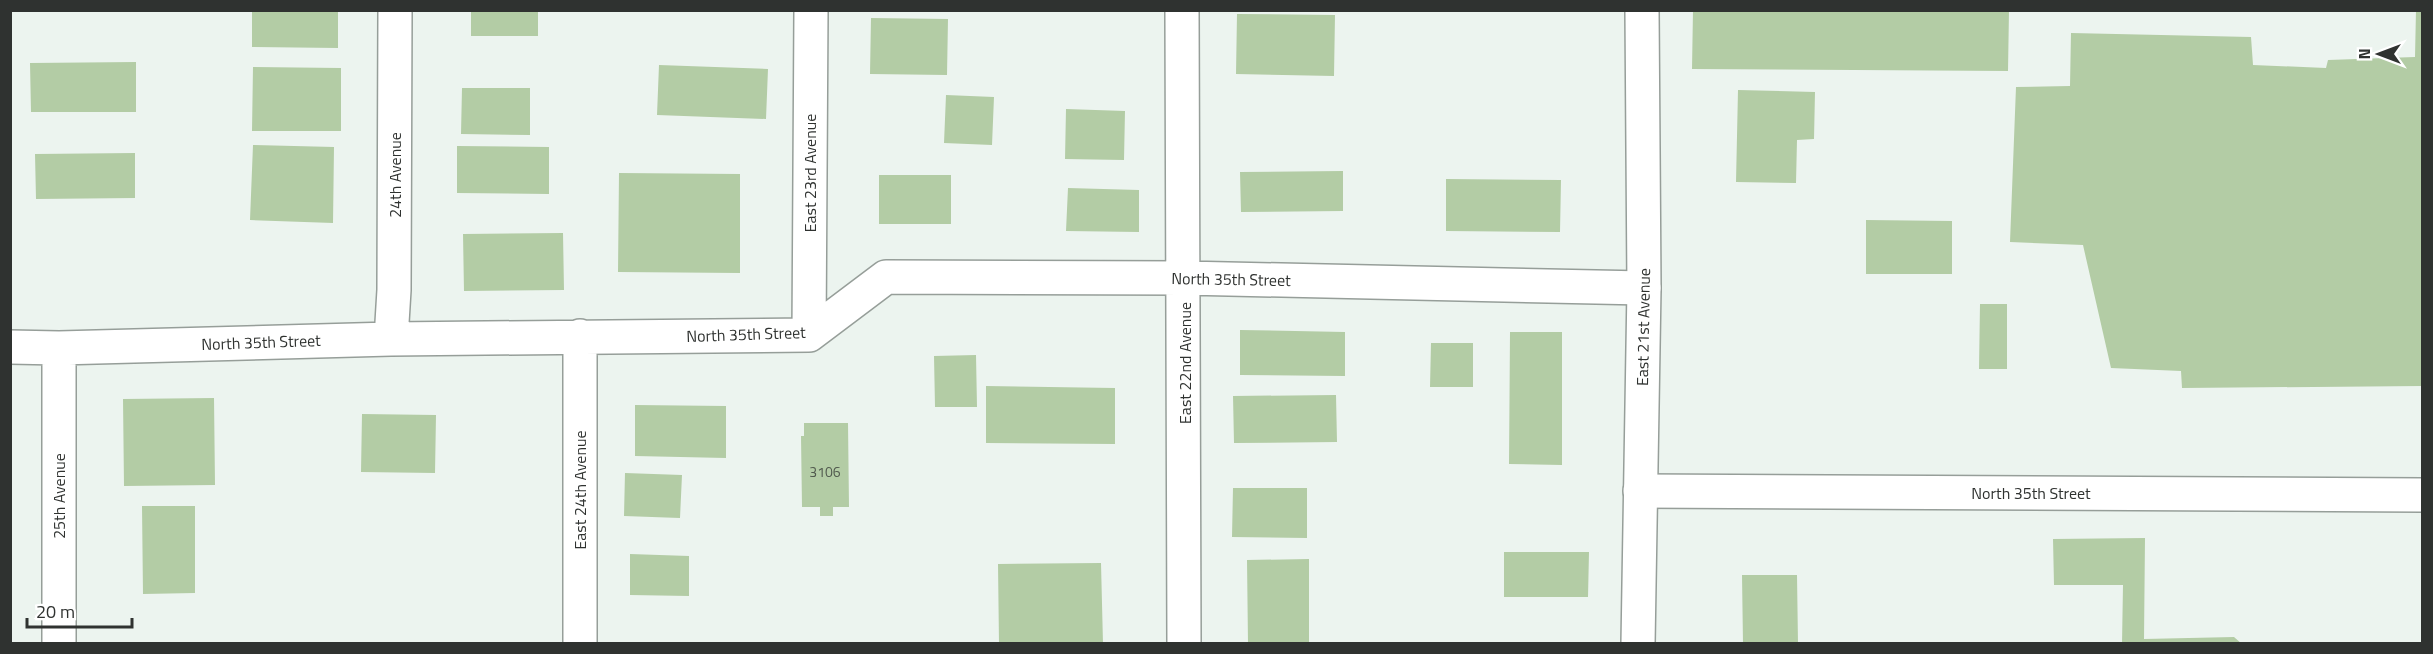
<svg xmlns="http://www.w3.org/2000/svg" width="2433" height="654" viewBox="0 0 2433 654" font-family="'Titillium Web',sans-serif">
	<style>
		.building { fill: #b3cca5 }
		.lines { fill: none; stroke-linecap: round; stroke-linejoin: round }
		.street-casing { stroke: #969e99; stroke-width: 36 }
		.secondary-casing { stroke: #969e99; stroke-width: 36 }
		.street { stroke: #fff; stroke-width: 33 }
		.secondary { stroke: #fff; stroke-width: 33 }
		.labels { text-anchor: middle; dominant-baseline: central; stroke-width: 5; stroke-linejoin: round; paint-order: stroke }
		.number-label { font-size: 14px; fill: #50584d }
		.street-label { font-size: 16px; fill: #2f3230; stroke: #fff }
	</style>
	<rect width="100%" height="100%" fill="#ecf4ef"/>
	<path class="building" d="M252,10h86v38l-86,-1z
		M471,10h67v26h-67z
		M1693,10h316l-1,61 -316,-2z
		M2416,10h6v376l-240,2 -1,-17 -70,-3 -28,-123 -73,-3 6,-155 54,-1 1,-53 180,4 2,28 73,3 2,-8 87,-3z
		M1237,14l98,1 -1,61 -98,-2z
		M871,18l77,1 -1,56 -77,-1z
		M136,62v50h-105l-1,-49z
		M659,65l109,4 -2,50 -109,-4z
		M253,67l88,1v63h-89z
		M462,88h68v47l-69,-1z
		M1738,90l77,2 -1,47 -17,1 -1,43 -60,-1z
		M946,95l48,2 -2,48 -48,-2z
		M1066,109l59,2 -1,49 -59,-1z
		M253,145l81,2 -1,76 -83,-3z
		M457,146l92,1v47l-92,-1z
		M135,153v45l-99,1 -1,-45z
		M1343,171v40l-102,1 -1,-40z
		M619,173l121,1v99l-122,-1z
		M879,175h72v49h-72z
		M1446,179l115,1 -1,52 -114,-1z
		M1068,188l71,2v42l-73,-1z
		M1866,220l86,1v53h-86z
		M563,233l1,57 -100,1 -1,-57z
		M1980,304h27v65h-28z
		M1240,330l105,2v44l-105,-1z
		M1510,332h52v133l-53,-1z
		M1431,343h42v44h-43z
		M976,355l1,52h-42l-1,-51z
		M986,386l129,2v56l-129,-1z
		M1336,395l1,47 -103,1 -1,-47z
		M214,398l1,87 -91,1 -1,-87z
		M635,405l91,1v52l-91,-2z
		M362,414l74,1 -1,58 -74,-1z
		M804,423h44l1,84h-16v9h-13v-9h-18l-1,-71h3z
		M625,473l57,2 -2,43 -56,-2z
		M1233,488h74v50l-75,-1z
		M142,506h53v87l-52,1z
		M2145,538l-1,101 90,-2 8,7h-120l1,-59h-69l-1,-46z
		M1504,552h85l-1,45h-84z
		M630,554l59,2v40l-59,-1z
		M1309,559v85h-61l-1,-84z
		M1101,563l2,81h-104l-1,-80z
		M1742,575h55l1,69h-55z"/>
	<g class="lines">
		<g class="street-casing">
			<path id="street" d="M1182,10l2,634
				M809,335l2,-325
				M391,339l3,-49 1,-280
				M10,347l49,1 332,-9 418,-4 77,-58 299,1 459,10
				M59,348v296
				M1640,491l782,4
				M580,644v-308"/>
		</g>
		<g class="secondary-casing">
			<path id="secondary" d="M1638,644l6,-356 -2,-278"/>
		</g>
		<use href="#street" class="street"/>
		<use href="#secondary" class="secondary"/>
	</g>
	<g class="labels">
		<g class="number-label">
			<text x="825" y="471">3106</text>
		</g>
		<g class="street-label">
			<text transform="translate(810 173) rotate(-90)">East 23rd Avenue</text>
			<text transform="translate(395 175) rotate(-90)">24th Avenue</text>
			<text transform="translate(1231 279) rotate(1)">North 35th Street</text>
			<text transform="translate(1643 327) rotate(-89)">East 21st Avenue</text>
			<text transform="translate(746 334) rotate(-2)">North 35th Street</text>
			<text transform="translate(261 342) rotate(-2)">North 35th Street</text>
			<text transform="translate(1185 363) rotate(-90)">East 22nd Avenue</text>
			<text transform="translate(580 490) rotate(-90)">East 24th Avenue</text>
			<text x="2031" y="493">North 35th Street</text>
			<text transform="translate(59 496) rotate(-90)">25th Avenue</text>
		</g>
	</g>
	<rect width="2433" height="654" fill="none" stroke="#2f3230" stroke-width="24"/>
	<g transform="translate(2379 54) rotate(270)" stroke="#ffffff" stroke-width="4.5" paint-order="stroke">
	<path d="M0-4.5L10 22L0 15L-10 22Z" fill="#2f3230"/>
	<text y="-9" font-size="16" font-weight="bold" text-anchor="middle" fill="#2f3230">N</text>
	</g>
	<path d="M27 618v9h105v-9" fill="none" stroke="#2f3230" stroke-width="3"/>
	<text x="36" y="618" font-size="18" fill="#2f3230" stroke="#ffffff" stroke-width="4.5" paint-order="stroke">20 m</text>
</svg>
